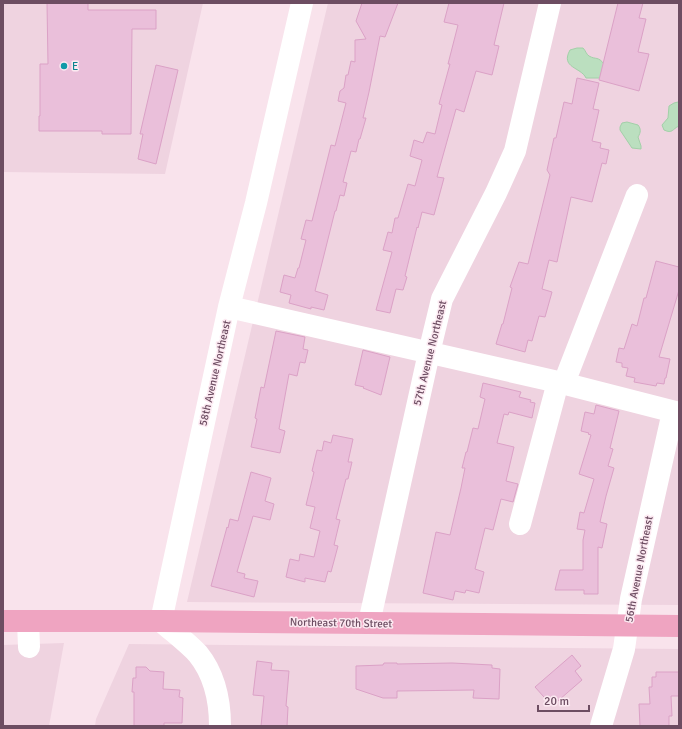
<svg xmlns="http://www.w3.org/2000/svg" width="682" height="729" viewBox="0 0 682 729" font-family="Signika,sans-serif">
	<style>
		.residential { fill: #efd3e0 }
		.water { fill: #bbdfbf; stroke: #a2d0a8 }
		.building { fill: #eabfda; stroke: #dba1c6 }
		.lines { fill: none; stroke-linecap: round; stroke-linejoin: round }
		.minor { stroke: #fff; stroke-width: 22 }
		.major { stroke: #efa4c1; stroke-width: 22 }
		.culture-dot { fill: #0f9aa8; stroke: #fce9f1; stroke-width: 1.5 }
		.labels { text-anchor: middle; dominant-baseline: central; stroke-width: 3; stroke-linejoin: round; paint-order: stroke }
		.culture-label { font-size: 11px; fill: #0d838f; stroke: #fce9f1; text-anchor: start }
		.street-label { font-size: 11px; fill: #6d4d62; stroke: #fce9f1 }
	</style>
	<rect width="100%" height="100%" fill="#f9e3ec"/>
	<path class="residential" d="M3,3h200l-38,171 -162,-2z
		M328,3h351v602l-492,-3z
		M64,643l-15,83h-46v-81z
		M129,644l550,5v77h-584l1,-7z"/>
	<path class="water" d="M577,48h6c3,3 3,6 6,8 7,4 9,0 15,8l-4,14h-14c-5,-11 -26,-10 -16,-28z
		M678,102l1,1v23c-7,3 -6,8 -15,4l-2,-5 6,-7 1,-12 5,-3z
		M627,122l11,3c3,4 3,7 0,12l3,9v3l-9,-1 -12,-18v-3l2,-4z"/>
	<path class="building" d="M47,3h41v7h68v19h-24l-1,105h-29v-3h-63v-15h1v-52h8z
		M362,3h36l-13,34 -5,-1 -11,56 -6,26h3l-6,21h-1l-3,13 -5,-1 -8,31 4,1 -3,13 -4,-1 -4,16h-1l-20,80 13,4 -4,15 -13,-3v2l-22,-6 2,-8 -11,-3 4,-17 11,3 3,-10h1l7,-28 -5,-1 5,-19 6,1 19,-76 4,1 11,-43 -8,-2 2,-10 4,-3 2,-13h2l3,-14 4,1v-22l11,-1 -10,-18z
		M449,3h55l-10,42 5,1 -7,29 -16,-4 -12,41 -8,-3 -19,68 7,1 -10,37 -12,-3 -4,16 -1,-1 -12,49 2,1 -4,13 -7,-1 -6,24 -14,-3 16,-58 -9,-2 5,-18 4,1 3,-15h3l10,-34 7,2 7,-26 -12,-4 4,-16 9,3 4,-11 8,2 7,-29 -3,-1 11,-40h-2l10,-39 -14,-3z
		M618,3h25l-4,15 7,1 -8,33 11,2 -10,37 -40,-11z
		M156,65l22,5 -22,94 -18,-5 5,-25h-3z
		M577,78l22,5 -6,26 6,1 -7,31 9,2 -1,5 9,2 -3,14 -4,-1 -10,39 -21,-5 -14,65 -8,-2 -7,29 10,3 -7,25 -6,-1 -7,25 -4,-1 -3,12 -29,-8 6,-20h1l9,-36 -2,-1 9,-25 9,2 22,-89 -3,-5 7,-32h2l8,-36 8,2z
		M656,261l23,6v23l-20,67 11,2 -4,19h-1l-1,6 -7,-1 -1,3 -22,-4 1,-4 -9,-2 2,-8 -6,-1v-4l-6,-1 3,-14 5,1 8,-25 5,2 7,-28h2z
		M276,331l29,6 -2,12 5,1 -3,13 -5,-1 -3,14 -8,-2 -10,55 6,2 -5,22 -29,-6 6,-28 -2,-1 6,-31 3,1z
		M363,350l27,7 -9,38 -18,-7 1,-1 -9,-2z
		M483,383l38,9 -2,5 12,3 -1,2 5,1 -3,15 -23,-6 -1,3 -4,-1 -7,29 17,4 -8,34 12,3 -5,18 -12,-3 -8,31 -8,-2 -10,41 9,3 -5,21 -13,-3 -1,3 -10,-2 -2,9 -30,-7 13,-61 14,3 11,-47 4,-20h-3l4,-16h1l6,-24 5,1 7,-30 -5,-2z
		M596,405l23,6 -9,37 3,1 -5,17 6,2 -8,28 -6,26 7,2 -5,24 -4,-1v47h-14v-4h-29l5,-20h23v-30l2,-10 -8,-1 3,-17 4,1 10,-34 -15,-5 12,-39 -3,-1 1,-1 -8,-2 4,-19 9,2z
		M333,435l20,4 -5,23h4l-4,17h-2l-10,40 4,1 -6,25 4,1 -7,26 -3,-1 -3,11 -20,-4v4l-19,-5 4,-18 9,2 1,-7 14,3 6,-26 -10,-3 5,-21 -9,-2 8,-33 -2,-1 5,-21 5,1 2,-10 7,2z
		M251,472l20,6 -6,23 9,3 -4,16 -17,-4 -16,56 8,2 -1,4 14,3 -4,16 -43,-11 16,-59 1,1 2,-9 8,2z
		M572,655l9,11 -6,5 7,9 -30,26 -17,-19z
		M257,661l15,2 -1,7 18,1 -3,35 2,1 -1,19h-26l3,-30 -11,-1z
		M384,663h13v1l55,-1 40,2v3l8,1 -1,30 -26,-1 1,-8 -77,1v7h-14l-27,-9v-23l27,-1z
		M136,667h10l4,4 14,1 -1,17 17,1 -1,7 4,1 -1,25h-18v3h-30v-34h-2l1,-14h3z
		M656,672h23v24h-8l1,20h-3v10h-29l-1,-22h11l-1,-17h3v-10h4z"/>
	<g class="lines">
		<path class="minor" d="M229,307l329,75 121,31
			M564,383l73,-188
			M520,524l38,-142
			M28,621l1,26
			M369,623l60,-270 13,-54 54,-106 19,-42 35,-148
			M220,726c0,-26 -5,-51 -22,-72 -10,-11 -26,-23 -37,-33l68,-314 27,-104 46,-200
			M601,726l23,-77 7,-50 42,-187"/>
		<path class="major" d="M3,621h158l518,5"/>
	</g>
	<circle class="culture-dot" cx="64" cy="66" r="4"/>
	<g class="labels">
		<g class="culture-label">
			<text x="72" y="66">E</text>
		</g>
		<g class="street-label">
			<text transform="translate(430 353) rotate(-76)">57th Avenue Northeast</text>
			<text transform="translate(215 373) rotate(-77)">58th Avenue Northeast</text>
			<text transform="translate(639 569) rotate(-79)">56th Avenue Northeast</text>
			<text transform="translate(341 623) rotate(1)">Northeast 70th Street</text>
		</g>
	</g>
	<rect width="682" height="729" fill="none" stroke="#6d4d62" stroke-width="8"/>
	<path d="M538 705v6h51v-6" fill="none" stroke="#6d4d62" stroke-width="2"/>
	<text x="544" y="705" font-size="12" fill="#6d4d62" stroke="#fce9f1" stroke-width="3" paint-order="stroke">20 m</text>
</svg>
